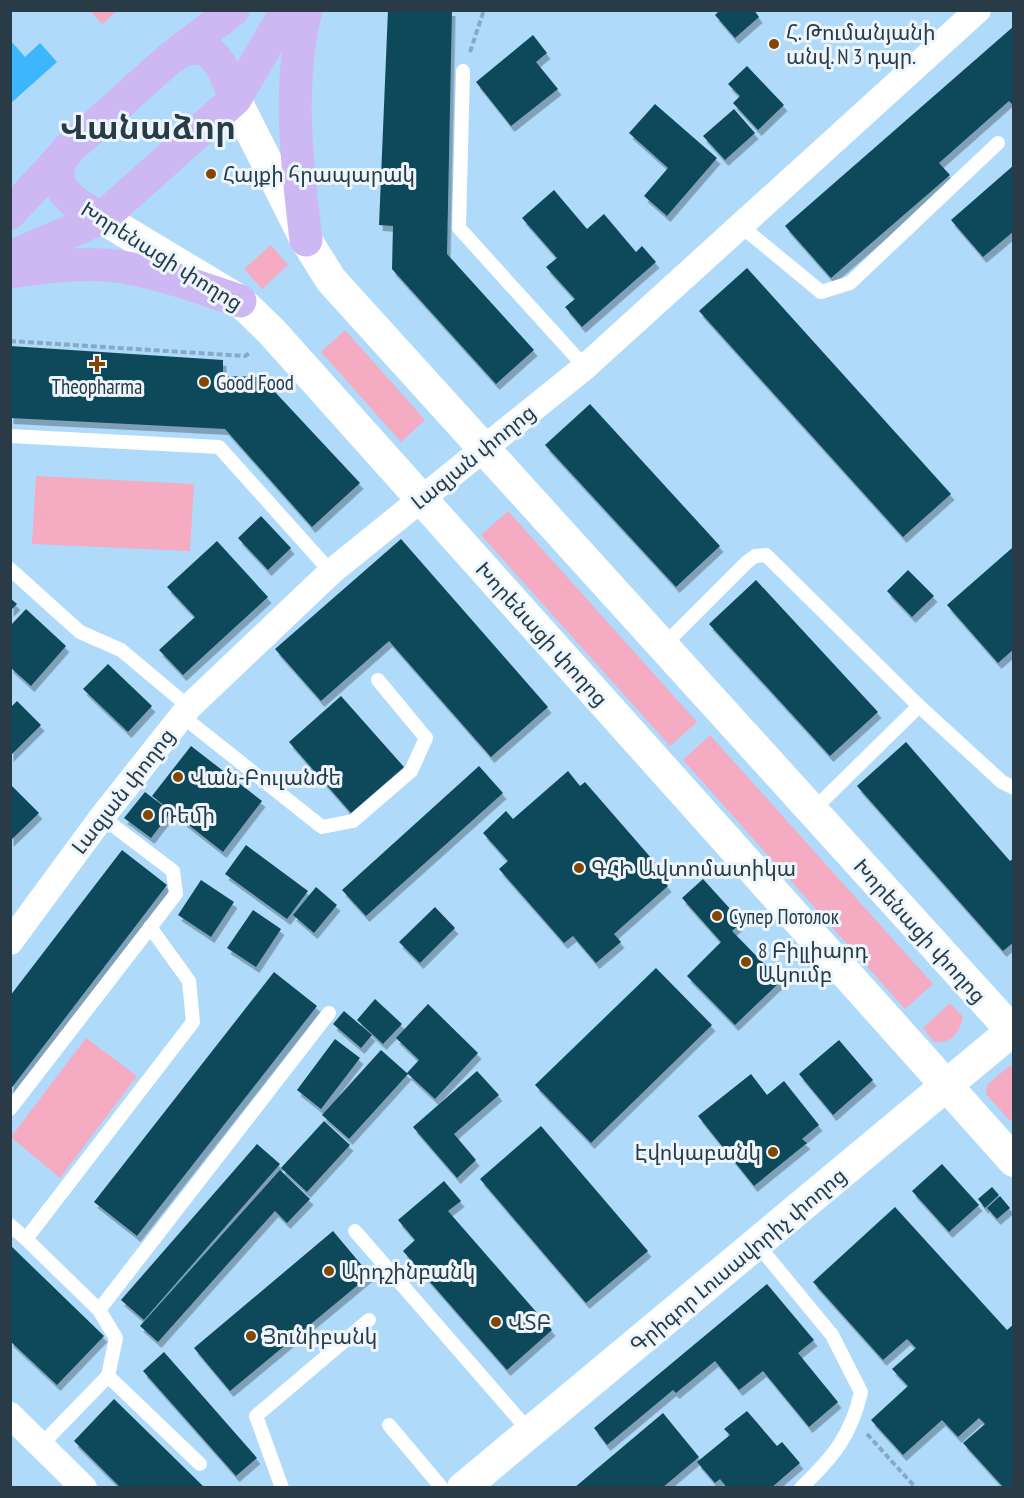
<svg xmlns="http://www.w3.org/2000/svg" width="1024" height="1498" viewBox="0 0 1024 1498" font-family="'PT Sans Narrow','Noto Sans Armenian',sans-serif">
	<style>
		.green { fill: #f5acc2 }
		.water { fill: #3db6fd }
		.building { fill: #0e4a5a; filter: url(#shadow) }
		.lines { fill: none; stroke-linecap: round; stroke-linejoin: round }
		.path { stroke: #87aac4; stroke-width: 4; stroke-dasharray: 6 3; stroke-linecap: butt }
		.service { stroke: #fff; stroke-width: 14 }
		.minor { stroke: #fff; stroke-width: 26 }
		.tertiary { stroke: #fff; stroke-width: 32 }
		.primary { stroke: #ceb8f4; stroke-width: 33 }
		.poi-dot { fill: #834702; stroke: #edf6fd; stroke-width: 2 }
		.labels { text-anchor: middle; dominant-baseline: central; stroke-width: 6; stroke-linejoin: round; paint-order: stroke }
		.poi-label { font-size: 21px; fill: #293b47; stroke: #edf6fd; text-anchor: start }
		.street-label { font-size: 21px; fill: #293b47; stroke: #edf6fd }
		.town-label { font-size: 33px; font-weight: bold; fill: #293b47; stroke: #edf6fd }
	</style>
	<defs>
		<filter id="shadow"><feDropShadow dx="3.5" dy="6" stdDeviation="0" flood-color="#0004"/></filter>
	</defs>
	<rect width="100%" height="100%" fill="#afdafa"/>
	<path class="green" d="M90,11h27l-15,13z
		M271,245l17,20 -26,24 -18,-20z
		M345,330l80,90 -24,22 -80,-90z
		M36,476l158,8 -4,67 -158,-7z
		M508,511l189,211 -27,24 -189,-211z
		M710,735l223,249 -28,25 -222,-249z
		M950,1003l13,14c-4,17 -11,26 -29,25l-11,-14z
		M86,1038l51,38 -77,102 -49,-41z
		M1009,1066h5l-1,52 -3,3 -24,-27 1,-9z"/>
	<path class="water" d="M11,41l14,16 15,-14 17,19 -46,41z"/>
	<path class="building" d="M388,10h64l-5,244 87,96 -38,34 -104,-115 1,-43 -14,-1z
		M720,10h34l5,7 -24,21 -20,-23z
		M1014,26v80l-5,-5 -70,62 11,12 -119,103 -46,-52z
		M533,35l14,18 -11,9 22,27 -47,37 -35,-44z
		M747,66l37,39 -26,25 -25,-27 7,-7 -12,-12z
		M655,104l62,54 -50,58 -23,-20 24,-28 -39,-35z
		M734,109l21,24 -30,27 -22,-24z
		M1014,165v66l-31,26 -32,-37z
		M554,190l33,39 17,-15 32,38 6,-6 14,16 -74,65 -17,-20 10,-8 -29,-32 11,-9 -35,-40z
		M747,268l204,226 -48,43 -204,-226z
		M10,346l213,14v16l38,1 99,106 -48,44 -87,-98 -215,-11z
		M590,404l130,142 -44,41 -131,-142z
		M261,516l30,32 -23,22 -30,-32z
		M401,539l147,168 -57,50 -102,-116 -68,60 -46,-52z
		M217,541l51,56 -85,78 -24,-25 36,-33 -28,-30z
		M1012,548l2,101 -16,14 -51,-58z
		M908,570l26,26 -22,21 -25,-26z
		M756,580l122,132 -48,44 -121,-132z
		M10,598l7,6 -7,7z
		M26,609l40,37 -35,40 -21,-19v-41z
		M108,664l44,42 -24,26 -45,-43z
		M341,696l63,71 -53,46 -62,-71z
		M17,701l24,24 -31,31v-48z
		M906,742l104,119 4,-3v84l-11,9 -146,-165z
		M191,746l71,55 -39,51 -71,-56z
		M479,766l24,27 -137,123 -24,-26z
		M568,771l12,15 5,-4 74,85 -4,4 13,15 -54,48 7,8 -25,21 -23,-27 -9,7 -65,-74 9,-8 -25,-28 23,-22 7,8z
		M10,784l29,29 -29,28z
		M145,792l26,20 -20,26 -27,-20z
		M246,845l62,46 -21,28 -62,-45z
		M122,850l45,35 -157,205v-94z
		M703,879l39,43 -10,9 49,50 -46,44 -48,-49 34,-34 -39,-44z
		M201,880l33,22 -23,35 -33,-22z
		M316,887l21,18 -23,28 -21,-18z
		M435,907l20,21 -35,35 -21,-21z
		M253,910l28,19 -25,38 -29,-19z
		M656,968l56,57 -121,118 -56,-58z
		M274,972l43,34 -180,230 -43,-34z
		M375,999l27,25 -19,20 -26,-24z
		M428,1004l50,49 -43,46 -28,-26 12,-13 -23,-22z
		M344,1011l28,24 -11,13 -28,-24z
		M335,1039l25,19 -39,51 -24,-19z
		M839,1040l34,40 -40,35 -34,-41z
		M381,1050l27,24 -59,65 -27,-24z
		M477,1071l22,24 -45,39 22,26 -19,18 -44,-51z
		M751,1074l16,21 17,-14 35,44 -17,14 5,4 -53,43 -56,-70z
		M324,1121l26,24 -43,47 -26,-24z
		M541,1126l107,125 -62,52 -106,-124z
		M257,1144l23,20 -136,156 -23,-20z
		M942,1164l37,41 -30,27 -37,-41z
		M280,1170l30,29 -23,24 -12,-12 -117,131 -18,-16z
		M444,1181l17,20 -13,10 104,119 -45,40 -104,-119 12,-11 -17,-20z
		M992,1187l7,8 -14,13 -7,-9z
		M1000,1196l10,12 -13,11 -10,-11z
		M895,1207l112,123 7,-6v164h-10l-41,-45 22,-19 -6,-6 -21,19 -16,-17 -39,35 -32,-35 37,-34 -16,-17 24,-21 -9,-9 -24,21 -70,-78z
		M333,1231l37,44 -140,116 -36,-43z
		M10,1245l94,91 -47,49 -47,-44z
		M767,1284l47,56 -16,13 40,49 -29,25 -46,-56 -24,19 -24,-29 -39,32 -3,-3 -66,55 -13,-17z
		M164,1352l93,106 -21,18 -93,-105z
		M114,1399l91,89h-84l-47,-47z
		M747,1411l30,35 5,-4 18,21 -29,25h-44l-7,-9 -5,4 -18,-21 33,-27 -6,-6z
		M663,1413l36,44 -37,31h-88z"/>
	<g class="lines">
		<path class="path" d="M470,52l14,-42
			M10,341l235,15 6,-4
			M867,1434l49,54"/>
		<path class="service" d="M463,71l-4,157 126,139
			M741,226l80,66 29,-9 148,-140
			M10,436l209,11 112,125
			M10,569l70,63 41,18 68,57
			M663,646l84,-84 8,-6 11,-1 153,151 83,76 12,6
			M182,716l140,111 31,-6 58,-50 15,-33 -48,-58
			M812,811l107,-105
			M10,1109l166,-215 -3,-23 -71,-54
			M10,1225l16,14 167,-217 -4,-41 -39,-54
			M355,1231l175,201
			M26,1239l73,71 17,28 -8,38 -67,69
			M757,1244l75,91 29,57c-10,44 -28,65 -60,96
			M99,1310l230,-297
			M108,1376l92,88
			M389,1425l53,63
			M282,1488l-26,-72 113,-96"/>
		<path class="minor" d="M10,942l92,-125 87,-110 142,-135 254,-205 393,-357
			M10,1415l74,73"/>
		<path class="tertiary" d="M235,99l71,141 25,40 683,753
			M102,218l138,83 32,31 742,829
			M463,1488l551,-459"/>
		<path class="primary" d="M172,57c38,-27 53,12 63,42
			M68,149c-27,36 5,54 34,69
			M10,213l60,-65 98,-88 65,-50
			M306,240c-9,-77 -19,-154 0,-230
			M10,257l92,-39 133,-119 52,-89
			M10,272c35,-5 71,-10 106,-6 43,6 84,22 124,35"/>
	</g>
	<g class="poi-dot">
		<circle cx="774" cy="44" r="6"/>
		<circle cx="211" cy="174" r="6"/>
		<path d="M94 355h6v6h6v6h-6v6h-6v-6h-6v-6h6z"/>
		<circle cx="204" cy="382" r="6"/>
		<circle cx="178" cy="777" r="6"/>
		<circle cx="148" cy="815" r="6"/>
		<circle cx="579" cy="868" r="6"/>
		<circle cx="717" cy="916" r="6"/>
		<circle cx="746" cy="962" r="6"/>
		<circle cx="773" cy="1152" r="6"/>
		<circle cx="329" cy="1271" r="6"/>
		<circle cx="496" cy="1322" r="6"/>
		<circle cx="251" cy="1336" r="6"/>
	</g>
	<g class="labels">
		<g class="poi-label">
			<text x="786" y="32">Հ. Թումանյանի<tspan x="786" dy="24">անվ. N 3 դպր.</tspan></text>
			<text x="223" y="174">Հայքի հրապարակ</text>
			<text x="216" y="382">Good Food</text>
			<text x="97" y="386" text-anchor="middle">Theopharma</text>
			<text x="190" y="777">Վան-Բուլանժե</text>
			<text x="160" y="815">Ռեմի</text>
			<text x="591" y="868">ԳՀԻ Ավտոմատիկա</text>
			<text x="729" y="916">Супер Потолок</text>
			<text x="758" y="950">8 Բիլլիարդ<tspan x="758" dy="24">Ակումբ</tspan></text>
			<text x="761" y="1152" text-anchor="end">Էվոկաբանկ</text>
			<text x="341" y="1271">Արդշինբանկ</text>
			<text x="508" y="1322">ՎՏԲ</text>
			<text x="263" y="1336">Յունիբանկ</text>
		</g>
		<g class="street-label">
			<text transform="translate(162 256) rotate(32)">Խորենացի փողոց</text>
			<text transform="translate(473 457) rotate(-39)">Լազյան փողոց</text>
			<text transform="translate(542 634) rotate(48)">Խորենացի փողոց</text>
			<text transform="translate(123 791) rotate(-52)">Լազյան փողոց</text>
			<text transform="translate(920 931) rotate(48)">Խորենացի փողոց</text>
			<text transform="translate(738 1260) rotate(-40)">Գրիգոր Լուսավորիչ փողոց</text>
		</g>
		<g class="town-label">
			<text x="148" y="126">Վանաձոր</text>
		</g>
	</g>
	<rect width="1024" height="1498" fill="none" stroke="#293b47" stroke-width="24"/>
</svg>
